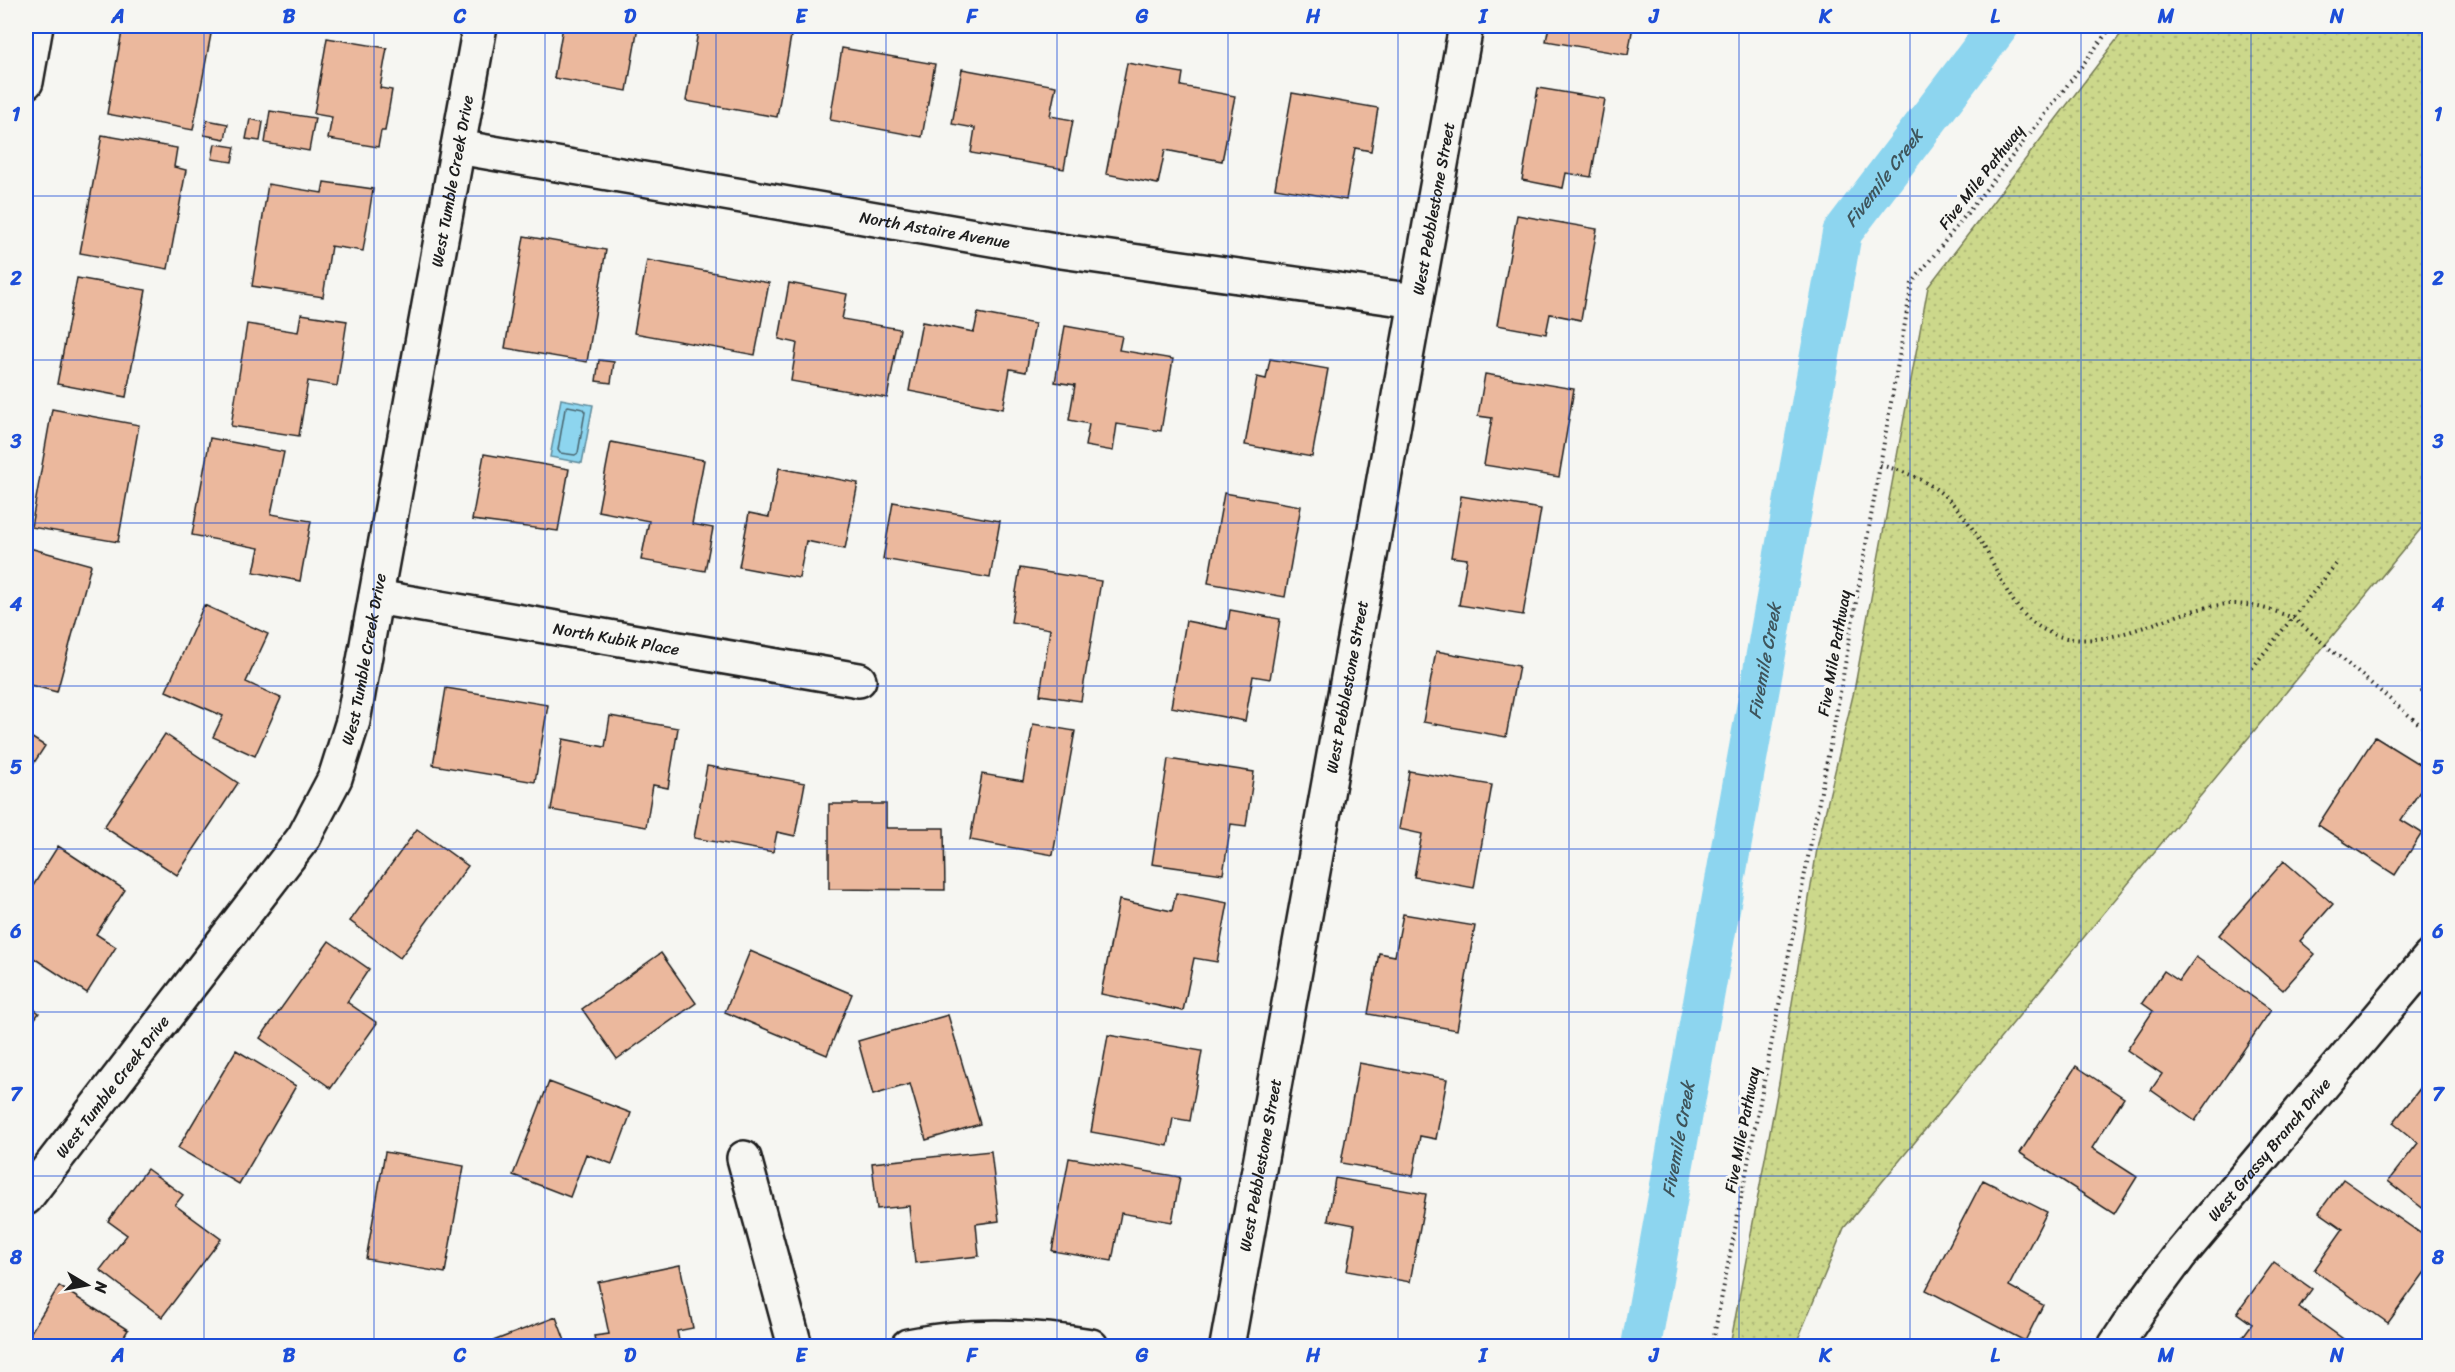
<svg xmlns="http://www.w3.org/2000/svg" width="2455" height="1372" viewBox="0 0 2455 1372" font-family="Sriracha,sans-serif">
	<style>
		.green { fill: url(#green-dots); stroke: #747a54; stroke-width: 1.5 }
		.water { fill: #8dd5ef; stroke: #608b9b; stroke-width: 1.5 }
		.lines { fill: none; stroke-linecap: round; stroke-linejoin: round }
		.shore { stroke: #496670; stroke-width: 1.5 }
		.canal { stroke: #8dd5ef; stroke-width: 40 }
		.building { fill: #ebb89d; stroke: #1c1c1c; stroke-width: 1.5 }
		.minor-casing { stroke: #1c1c1c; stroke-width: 38 }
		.path { stroke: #1c1c1c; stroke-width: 4; stroke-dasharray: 1.5 4.5; stroke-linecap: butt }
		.minor { stroke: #f6f6f2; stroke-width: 33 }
		.grid { fill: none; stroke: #1d4ed8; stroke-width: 1.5; stroke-opacity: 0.55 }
		.labels { text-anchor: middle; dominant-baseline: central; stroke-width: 6; stroke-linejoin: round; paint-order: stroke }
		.street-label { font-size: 16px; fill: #1c1c1c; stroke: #f6f6f2 }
		.water-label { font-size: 18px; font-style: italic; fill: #3e545b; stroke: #f6f6f2 }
		.neatline { fill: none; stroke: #1d4ed8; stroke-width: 2 }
		.grid-label { font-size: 20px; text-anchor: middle; font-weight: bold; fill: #1d4ed8 }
	</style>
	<defs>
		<pattern id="green-dots" width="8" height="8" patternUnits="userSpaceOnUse" patternTransform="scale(1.5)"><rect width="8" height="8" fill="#ccd88b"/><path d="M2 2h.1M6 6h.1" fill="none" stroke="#afb977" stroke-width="1.8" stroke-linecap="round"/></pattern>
	</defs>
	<rect width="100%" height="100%" fill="#f6f6f2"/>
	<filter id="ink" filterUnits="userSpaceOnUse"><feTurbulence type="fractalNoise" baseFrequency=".0167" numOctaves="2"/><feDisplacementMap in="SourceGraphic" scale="12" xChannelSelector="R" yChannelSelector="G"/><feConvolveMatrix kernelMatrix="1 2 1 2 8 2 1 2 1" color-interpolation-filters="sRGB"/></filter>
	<g filter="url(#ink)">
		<path class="green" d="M2127,26h302v493l-585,709 -49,118h-65l49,-263 39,-240 36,-152 74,-404z"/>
		<path class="water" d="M561,399l32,6 -11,58 -32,-6z"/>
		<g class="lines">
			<path class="shore" d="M568,406l15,3 2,3 -7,41 -3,2 -15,-2 -2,-3 7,-41z"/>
			<path class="canal" id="s1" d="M1641,1346l201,-1113 157,-207"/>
		</g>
		<path class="building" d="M123,26h74l-1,5 15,3 -18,96 -86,-16z
			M563,26h75l-11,65 -73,-13z
			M699,26h31l61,10 -14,81 -91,-16z
			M1360,26h33v5z
			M1549,26h84l-5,29 -82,-14z
			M327,38l60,10 -7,40 12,2 -7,41h-4l-3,16 -50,-8 4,-22 -18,-3z
			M842,48l93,16 -13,73 -92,-17z
			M1127,63l56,10 -2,13 54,10 -13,65 -57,-11 -7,34 -52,-10z
			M962,69l94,17 -6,30 23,4 -9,49 -93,-16 4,-25 -23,-4z
			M1538,88l67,11 -14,78 -25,-4 -3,15 -41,-8z
			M1292,93l86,15 -7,43 -16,-3 -9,52 -71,-12z
			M270,111l45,7 -6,33 -44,-8z
			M250,119l13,3 -3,19 -14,-2z
			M207,120l21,4 -3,15 -21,-4z
			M102,135l75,13 -3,19 12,3 -18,99 -88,-16z
			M215,144l20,3 -3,15 -20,-3z
			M324,182l49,7 -10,62 -32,-5 -8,51 -71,-11 16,-102 54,9z
			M1517,215l80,14 -16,91 -31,-6 -4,20 -49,-9z
			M524,236l82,14 -19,112 -82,-14z
			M647,260l122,23 -14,72 -121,-22z
			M77,278l69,12 -20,107 -69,-13z
			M789,283l58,11 -5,25 58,10 -13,69 -96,-17 6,-38 -18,-4z
			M978,313l57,11 -9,48 -16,-3 -7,40 -94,-18 13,-69 52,10z
			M301,314l46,7 -10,65 -29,-5 -9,55 -68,-10 16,-102 51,8z
			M1065,326l57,10 -3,14 54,9 -12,72 -44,-7 -4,27 -28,-5 4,-22 -20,-4 6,-35 -20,-3z
			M1270,359l58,10 -16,88 -67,-12 12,-68 9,2z
			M599,360l15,2 -3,21 -15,-2z
			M1485,374l89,15 -15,88 -75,-12 8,-47 -14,-2z
			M52,409l87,16 -21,117 -87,-15z
			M210,438l74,14 -13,62 40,7 -11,60 -46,-9 5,-24 -67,-13z
			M611,442l93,18 -12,64 21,4 -8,43 -64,-11 8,-39 -51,-10z
			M484,454l85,15 -11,62 -86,-11z
			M779,468l79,15 -13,66 -39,-8 -7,37 -60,-11 10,-54 20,4z
			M1224,493l77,13 -16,91 -77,-14z
			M1461,496l80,13 -18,106 -64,-10 8,-46 -16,-2z
			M893,502l107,19 -10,57 -107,-19z
			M26,547l65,18 -34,127 -31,-8z
			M1020,568l81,13 -20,120 -41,-6 10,-66 -39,-7z
			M204,605l64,29 -22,48 35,16 -26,58 -42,-19 10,-21 -57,-25z
			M1230,610l50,9 -10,60 -17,-3 -8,45 -74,-14 15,-86 41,8z
			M1436,651l83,15 -13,71 -83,-15z
			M2430,679v18l-9,-6z
			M446,688l102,17 -13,77 -102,-17z
			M610,716l68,12 -10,60 -15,-3 -7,42 -95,-17 12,-71 42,8z
			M1033,724l42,7 -22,124 -83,-15 12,-66 41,7z
			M26,734l19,12 -19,29z
			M165,734l73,49 -61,92 -73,-48z
			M2375,737l55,34v5l-29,44 21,13 -27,42 -77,-50z
			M1168,759l86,13 -8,54 -15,-2 -8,50 -71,-10z
			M707,766l98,17 -10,53 -18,-4 -4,20 -79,-14z
			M1409,771l83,14 -18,103 -60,-11 8,-43 -23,-5z
			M829,804h57v24h58l1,62 -116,-1z
			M417,829l51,37 -68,92 -50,-37z
			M58,846l67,44 -29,44 20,13 -29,46 -61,-40v-56z
			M2284,861l49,43 -33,37 15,13 -32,36 -64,-55z
			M1176,893l52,10 -11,59 -23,-4 -11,53 -82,-17 18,-94 53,11z
			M1403,914l72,12 -18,104 -89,-16 11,-61 16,3z
			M329,941l40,28 -22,33 30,21 -46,65 -71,-50z
			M750,951l102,43 -25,61 -102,-43z
			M661,953l35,50 -79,56 -35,-50z
			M2196,957l75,53 -76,111 -44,-31 11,-16 -35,-24 26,-39 -11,-8 22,-32 15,10z
			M26,1003l13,10 -13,18z
			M948,1015l32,109 -54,16 -16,-56 -37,11 -15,-54z
			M1108,1035l94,16 -12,70 -17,-3 -5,28 -77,-14z
			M236,1050l60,36 -57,98 -61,-36z
			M1359,1063l88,16 -11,60 -16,-3 -7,40 -72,-13z
			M2076,1066l48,32 -32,50 45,29 -23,37 -94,-61z
			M2429,1077l1,1v136l-42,-33 30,-38 -25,-20z
			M549,1082l82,31 -19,51 -26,-10 -16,43 -57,-22z
			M991,1151l8,70 -23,3 3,32 -64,7 -6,-57 -32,3 -5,-46z
			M385,1152l79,14 -19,107 -79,-14z
			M1069,1158l111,19 -8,45 -51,-9 -9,48 -60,-10z
			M147,1169l36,26 -8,10 46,34 -59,78 -62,-47 27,-35 -19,-14z
			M1335,1178l91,16 -16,88 -63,-11 8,-46 -27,-5z
			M2343,1179l87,61v25l-42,58 -74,-53 29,-41 -24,-17z
			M1983,1180l64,32 -38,74 34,19 -18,36 -99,-51z
			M2274,1262l38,27 -13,18 54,39h-117l16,-22 -15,-11z
			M680,1265l13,63 -16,3 3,15h-84l-2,-10 15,-2 -11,-52z
			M59,1286l69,44 -10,16h-92v-6z
			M556,1317l11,29h-87z"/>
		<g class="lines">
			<g class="minor-casing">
				<g id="minor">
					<path d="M26,82l10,-56"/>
					<path id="s2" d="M458,147l603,104 355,50"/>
					<path id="s3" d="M376,597l483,83"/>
					<path d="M744,1158l51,188"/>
					<path id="s4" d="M26,1198l278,-361 31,-59 18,-57 127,-695"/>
					<path d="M908,1346c62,-13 121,-11 183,0"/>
					<path id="s5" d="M1227,1346l239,-1320"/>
					<path id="s6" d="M2115,1346l22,-33 43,-58 250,-298"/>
				</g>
			</g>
			<path class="path" d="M1880,465c48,12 73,31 99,74 24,36 29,76 74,95 55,22 121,-28 178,-30 22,0 42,6 62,14l137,115
				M2252,668l84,-104
				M1712,1346l125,-636 75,-427 132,-167 68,-90"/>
			<use href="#minor" class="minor"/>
		</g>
	</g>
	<path class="grid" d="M204,26v1320M374,26v1320M545,26v1320M716,26v1320M886,26v1320M1057,26v1320M1228,26v1320M1398,26v1320M1569,26v1320M1739,26v1320M1910,26v1320M2081,26v1320M2251,26v1320M26,196h2404M26,360h2404M26,523h2404M26,686h2404M26,849h2404M26,1012h2404M26,1176h2404"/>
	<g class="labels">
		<g class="street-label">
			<text transform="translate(1981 177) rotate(-52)">Five Mile Pathway</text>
			<text stroke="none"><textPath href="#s4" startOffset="1131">West Tumble Creek Drive</textPath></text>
			<text stroke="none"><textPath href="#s5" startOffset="1156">West Pebblestone Street</textPath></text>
			<text stroke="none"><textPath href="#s2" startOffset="484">North Astaire Avenue</textPath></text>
			<text stroke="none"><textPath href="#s3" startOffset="244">North Kubik Place</textPath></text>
			<text transform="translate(1834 653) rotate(-80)">Five Mile Pathway</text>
			<text stroke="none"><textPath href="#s4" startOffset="645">West Tumble Creek Drive</textPath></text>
			<text stroke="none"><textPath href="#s5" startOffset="670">West Pebblestone Street</textPath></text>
			<text stroke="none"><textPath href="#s4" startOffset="141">West Tumble Creek Drive</textPath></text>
			<text transform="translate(1742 1130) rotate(-79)">Five Mile Pathway</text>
			<text stroke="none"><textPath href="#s6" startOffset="250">West Grassy Branch Drive</textPath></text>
			<text stroke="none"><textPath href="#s5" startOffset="184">West Pebblestone Street</textPath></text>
		</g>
		<g class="water-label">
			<text stroke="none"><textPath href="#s1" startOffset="1200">Fivemile Creek</textPath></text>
			<text stroke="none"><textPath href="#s1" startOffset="696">Fivemile Creek</textPath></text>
			<text stroke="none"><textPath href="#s1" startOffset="210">Fivemile Creek</textPath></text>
		</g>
	</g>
	<rect width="2455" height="1372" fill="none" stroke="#f6f6f2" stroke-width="66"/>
	<g transform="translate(87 1285) rotate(100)" stroke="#f6f6f2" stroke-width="4.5" paint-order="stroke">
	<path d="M0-4.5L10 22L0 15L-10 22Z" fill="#1c1c1c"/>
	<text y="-9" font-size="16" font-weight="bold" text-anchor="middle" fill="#1c1c1c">N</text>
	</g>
	<rect x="33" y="33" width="2389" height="1306" class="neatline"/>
	<g class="grid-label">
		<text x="118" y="23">A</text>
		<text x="289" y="23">B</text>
		<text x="460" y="23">C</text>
		<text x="630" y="23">D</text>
		<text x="801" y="23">E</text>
		<text x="972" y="23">F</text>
		<text x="1142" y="23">G</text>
		<text x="1313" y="23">H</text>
		<text x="1483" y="23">I</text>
		<text x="1654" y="23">J</text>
		<text x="1825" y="23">K</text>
		<text x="1995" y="23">L</text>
		<text x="2166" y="23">M</text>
		<text x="2337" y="23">N</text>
		<text x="16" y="121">1</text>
		<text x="2438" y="121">1</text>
		<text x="16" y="285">2</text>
		<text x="2438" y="285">2</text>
		<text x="16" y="448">3</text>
		<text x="2438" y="448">3</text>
		<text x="16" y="611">4</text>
		<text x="2438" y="611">4</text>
		<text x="16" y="774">5</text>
		<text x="2438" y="774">5</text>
		<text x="16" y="938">6</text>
		<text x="2438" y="938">6</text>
		<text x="16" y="1101">7</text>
		<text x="2438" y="1101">7</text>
		<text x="16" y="1264">8</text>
		<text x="2438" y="1264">8</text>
		<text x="118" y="1362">A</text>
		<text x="289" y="1362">B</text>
		<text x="460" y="1362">C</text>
		<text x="630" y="1362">D</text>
		<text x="801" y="1362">E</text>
		<text x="972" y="1362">F</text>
		<text x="1142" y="1362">G</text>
		<text x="1313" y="1362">H</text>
		<text x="1483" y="1362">I</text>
		<text x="1654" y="1362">J</text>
		<text x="1825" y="1362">K</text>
		<text x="1995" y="1362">L</text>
		<text x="2166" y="1362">M</text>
		<text x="2337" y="1362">N</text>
	</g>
</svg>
